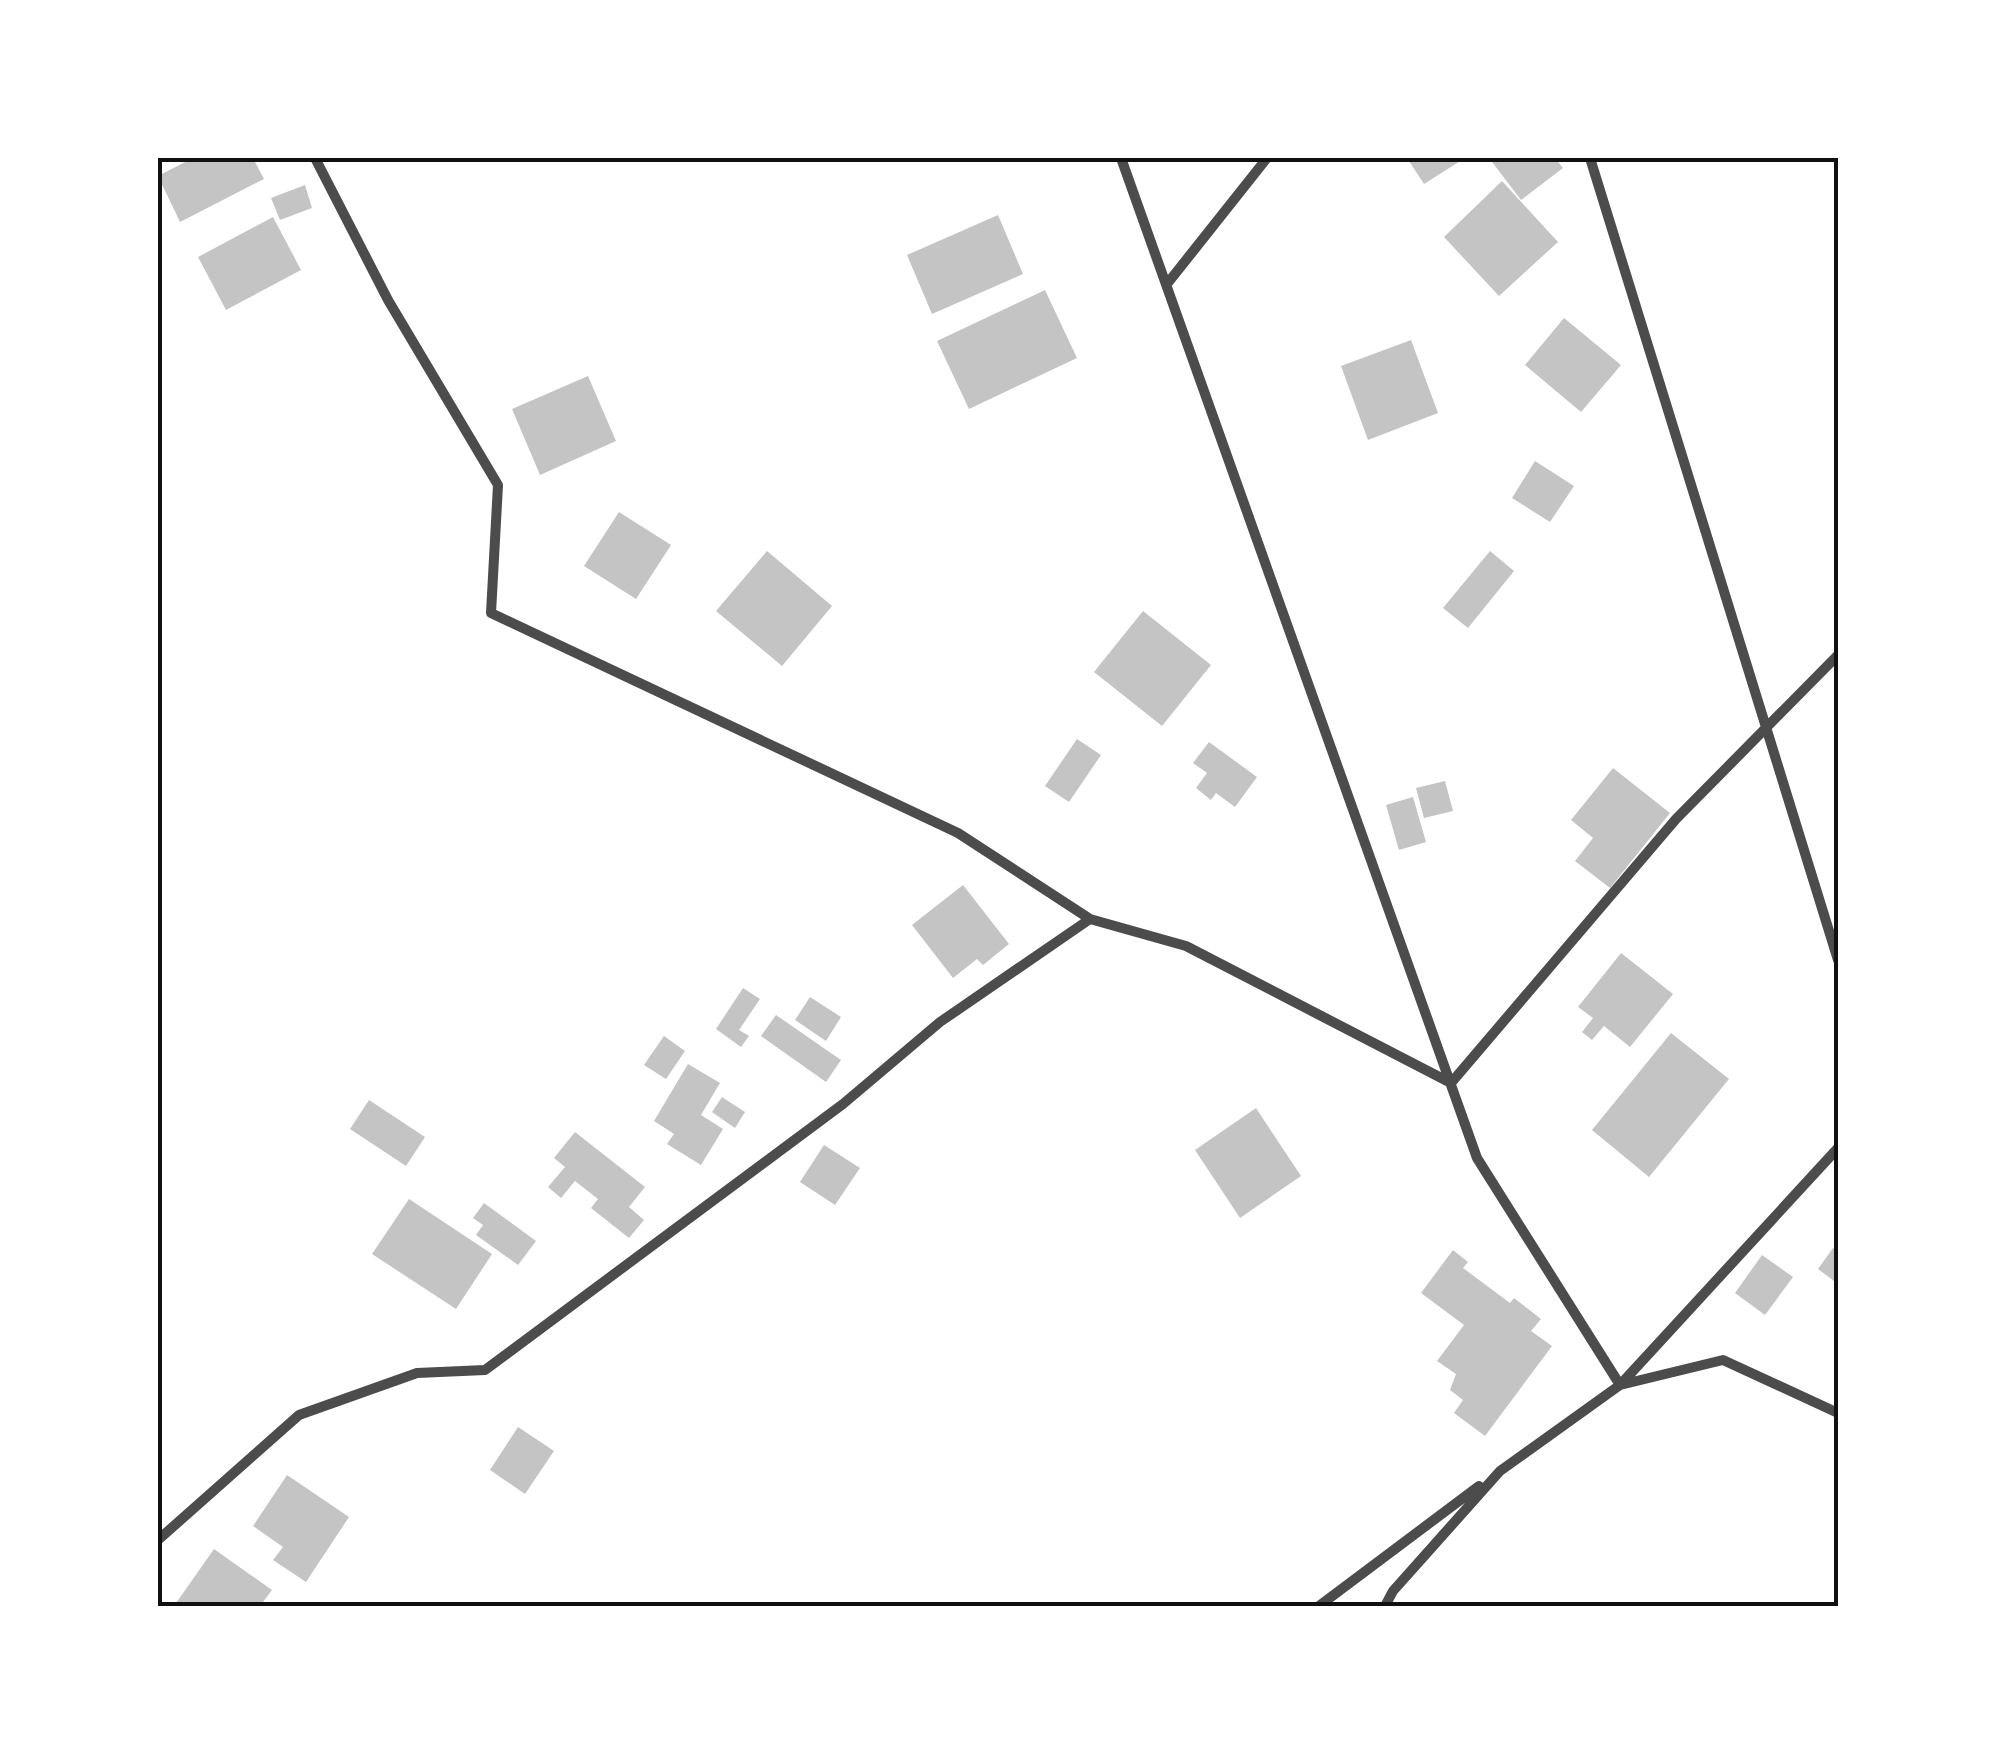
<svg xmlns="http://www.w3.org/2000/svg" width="1996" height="1764" viewBox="0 0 1996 1764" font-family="Barlow,sans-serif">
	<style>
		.building { fill: #c4c4c4 }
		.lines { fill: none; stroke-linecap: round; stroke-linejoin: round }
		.minor { stroke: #4c4c4c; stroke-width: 10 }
		.neatline { fill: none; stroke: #111; stroke-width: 4 }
	</style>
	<rect width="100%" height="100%" fill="#fff"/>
	<path class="building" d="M193,158h60l11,21 -84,43 -22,-46z
		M1407,158h58l-41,26z
		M1489,158h66l8,10 -42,32z
		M1502,181l56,61 -59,54 -55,-59z
		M305,185l7,23 -32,12 -9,-22z
		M998,215l25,59 -91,40 -25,-59z
		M273,217l28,53 -75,40 -28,-53z
		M1045,290l32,68 -108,51 -32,-68z
		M1564,318l57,47 -40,47 -56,-47z
		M1411,340l27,73 -70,27 -27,-74z
		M588,376l28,65 -76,34 -28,-66z
		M1535,461l39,25 -24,36 -38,-24z
		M619,512l52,33 -35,54 -52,-33z
		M767,551l65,55 -50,60 -66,-55z
		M1490,551l24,20 -46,57 -25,-20z
		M1143,611l68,54 -49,61 -68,-54z
		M1077,739l24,16 -32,47 -24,-16z
		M1209,742l48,35 -22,30 -19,-14 -5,7 -15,-12 11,-15 -14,-10z
		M1613,768l57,45 -60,75 -35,-27 18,-23 -22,-18z
		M1445,781l8,30 -29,7 -8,-30z
		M1413,797l13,45 -27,8 -13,-45z
		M963,885l46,59 -26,21 -6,-6 -24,19 -41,-53z
		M1621,953l52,41 -43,53 -26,-21 -12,14 -10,-8 11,-14 -15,-11z
		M743,988l17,11 -21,31 10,6 -8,11 -25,-18z
		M810,997l31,20 -15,24 -31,-21z
		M776,1015l65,45 -15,22 -65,-46z
		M1671,1033l58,46 -80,98 -57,-47z
		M664,1036l21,15 -19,28 -22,-14z
		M688,1064l32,19 -19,32 22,14 -22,36 -34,-21 7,-10 -20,-13z
		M722,1097l23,15 -10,16 -23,-16z
		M369,1100l56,37 -19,29 -56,-37z
		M1256,1108l45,68 -61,42 -45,-68z
		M575,1132l70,55 -16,20 15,13 -15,18 -38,-30 7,-9 -23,-18 -14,17 -13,-11 17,-20 -11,-9z
		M824,1145l36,23 -25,37 -35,-23z
		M409,1199l83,55 -36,55 -84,-55z
		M484,1203l52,38 -18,24 -42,-30 7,-10 -10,-7z
		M1833,1248l5,4v32l-20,-15z
		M1453,1250l15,12 -5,6 47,35 4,-5 27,21 -10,12 21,15 -67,90 -31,-23 9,-13 -13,-10 6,-16 -19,-13 27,-36 -43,-32z
		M1762,1255l31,22 -28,38 -30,-22z
		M518,1427l36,24 -29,43 -35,-24z
		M287,1475l62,42 -43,65 -33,-22 10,-13 -30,-21z
		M214,1549l58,41 -12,16h-86z"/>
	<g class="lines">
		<path class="minor" d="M315,158l73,142 110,185 -7,128 467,220 132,86 96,27 265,137 225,-264 162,-164
			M1121,158l356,1000 143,227 103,-25 115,53
			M1590,158l248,802
			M1167,284l100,-126
			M158,1540l141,-125 118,-42 68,-3 358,-266 97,-82 150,-103
			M1319,1606l160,-120
			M1385,1606l8,-15 107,-120 120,-86 218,-237"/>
	</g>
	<rect width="1996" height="1764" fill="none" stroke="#ffffff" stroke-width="320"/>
	<rect x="160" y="160" width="1676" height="1444" class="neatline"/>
</svg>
